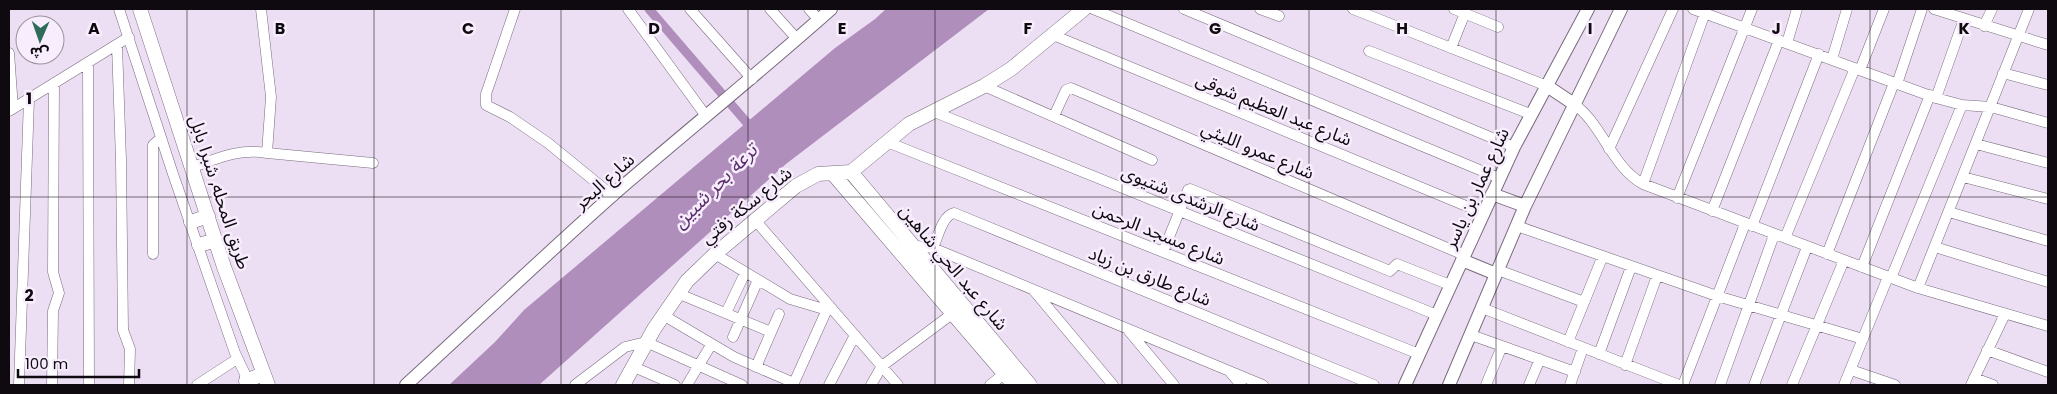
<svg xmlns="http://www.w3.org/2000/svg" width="2057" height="394" viewBox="0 0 2057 394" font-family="Poppins,'Noto Sans Arabic',sans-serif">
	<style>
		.water { fill: #af8ebc }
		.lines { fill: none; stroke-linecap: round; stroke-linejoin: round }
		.canal { stroke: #af8ebc; stroke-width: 9 }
		.minor-casing { stroke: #786c7e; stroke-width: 11 }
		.tertiary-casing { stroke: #786c7e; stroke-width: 14 }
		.secondary-casing { stroke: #786c7e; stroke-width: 15 }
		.minor { stroke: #fff; stroke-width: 10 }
		.tertiary { stroke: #fff; stroke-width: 12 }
		.secondary { stroke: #fff; stroke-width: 14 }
		.grid { fill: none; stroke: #0e0a10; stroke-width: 1; stroke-opacity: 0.55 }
		.labels { text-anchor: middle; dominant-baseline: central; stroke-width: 5; stroke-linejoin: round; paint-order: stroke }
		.street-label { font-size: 18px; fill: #0e0a10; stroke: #f8edfd }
		.water-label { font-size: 19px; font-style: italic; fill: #572d68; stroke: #f8edfd }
		.grid-label { font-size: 16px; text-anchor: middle; font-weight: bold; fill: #0e0a10; stroke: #f8edfd; stroke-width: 5; stroke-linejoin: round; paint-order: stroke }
	</style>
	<rect width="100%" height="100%" fill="#eddff3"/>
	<path class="water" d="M886,9h103l-203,155 -247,221h-90l46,-43 29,-32 311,-262 40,-29z"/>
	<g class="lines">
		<path class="canal" d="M649,9l105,122"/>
		<g class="minor-casing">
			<path id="minor" d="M119,9l54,165 62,179 10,21v11
				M515,9l-29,85v11l24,12 38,26 65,53
				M628,9l78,107
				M690,9l62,70
				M770,9l27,30
				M809,9l10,11
				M1093,9l406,169
				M1184,9l330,138
				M1260,9l19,7
				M1353,9l194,77
				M1454,9l44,18
				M1693,9l243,89 26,7 29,2 57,16
				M1934,9l114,36
				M1984,26l8,-17
				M1053,35l430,178
				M1787,43l10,-34
				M117,45l4,115 2,170 7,19 -1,36
				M1451,48l14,-35
				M1369,51l161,63
				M9,53l4,55
				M1832,59l15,-50
				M88,63l1,322
				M1860,70l24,-61
				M2003,73l45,12
				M1897,84l25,-75
				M984,86l168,74
				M1936,98l28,-79
				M1574,104c29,21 37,62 69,80l275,104 130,38
				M9,111l120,-74
				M932,111l505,204
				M1054,116l12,-26 5,-2 393,167
				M887,142l532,212
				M1976,144l72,19
				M1609,149l64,-140
				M267,153l106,10
				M193,167c25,-9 47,-19 74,-14l4,-56 -10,-88
				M1963,177l85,22
				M1643,184l62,-171
				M1677,198l75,-189
				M1712,211l67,-171
				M1949,212l99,29
				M755,220l143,165
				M1517,226l200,70 146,43
				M1752,226l67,-172
				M1785,238l70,-170
				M909,245l24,3 330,137
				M1935,247l113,35
				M933,248c5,-11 9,-32 21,-35l420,172
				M1163,252l25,-62 2,-1 200,82 7,-7 53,21
				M153,254v-109l8,-7
				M715,254l75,45 37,11
				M1827,254l67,-171
				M1862,267l68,-172
				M1498,270l86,32
				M1891,278l71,-173
				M1918,288l111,-279
				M1035,292l78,93
				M677,293l94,39
				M1482,308l197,77
				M726,313l19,-40
				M663,315l71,42 60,26
				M1128,330l46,55
				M1471,335l104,37
				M733,337l25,-57
				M1568,342l34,-84
				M1987,350l61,22
				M1599,354l32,-87
				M1625,365l32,-89
				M634,367l41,18
				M756,367l23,-53
				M1851,370l44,15
				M1230,372l11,13
				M1974,378l19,7
				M19,385l10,-286
				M52,385l1,-74 6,-18 -6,-21 1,-189
				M197,385l40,-26
				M575,385l50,-38 21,-5 96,43
				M687,385l24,-40
				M793,385l36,-80
				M829,385l26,-50
				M871,385l11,-19 70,-52
				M990,385l14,-11
				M1486,385l16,-39
				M1529,385l11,-26
				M1570,385l13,-37
				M1683,385l62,-161
				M1720,385l54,-150
				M1754,385l53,-138
				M1792,385l52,-125
				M1844,385l44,-108
				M1971,385l34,-71"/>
		</g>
		<g class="tertiary-casing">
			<path id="tertiary" d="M1547,86l27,18
				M1492,194l33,12
				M1462,260l34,14
				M406,385c70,-64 138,-129 209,-192 72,-62 145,-121 216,-184
				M1405,385l109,-238 74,-138
				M1449,385l76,-179 96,-197"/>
		</g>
		<g class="secondary-casing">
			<path id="secondary" d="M140,9l84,258 44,118
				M851,172l179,213
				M834,175l180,210
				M191,222l17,-6
				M199,245l17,-5
				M246,381l17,-7
				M623,385l31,-56 33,-48 28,-27 81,-68 22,-12 33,-2 58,-48 75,-38 27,-17 73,-60"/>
		</g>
		<use href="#minor" class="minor"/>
		<use href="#tertiary" class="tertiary"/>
		<use href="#secondary" class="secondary"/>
	</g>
	<path class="grid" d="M187,9v376M374,9v376M561,9v376M748,9v376M935,9v376M1122,9v376M1309,9v376M1496,9v376M1683,9v376M1870,9v376M9,197h2039"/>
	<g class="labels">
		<g class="street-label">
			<text transform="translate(1274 109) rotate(22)">شارع عبد العظيم شوقى</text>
			<text transform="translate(1258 150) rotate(23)">شارع عمرو الليثي</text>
			<text transform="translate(604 181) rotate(-42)">شارع البحر</text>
			<text transform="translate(1476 188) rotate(-65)">شارع عمار بن ياسر</text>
			<text transform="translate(220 192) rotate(72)">طريق المحله, شبرا بابل</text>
			<text transform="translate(1191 198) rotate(22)">شارع الرشدى شتيوى</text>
			<text transform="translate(746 205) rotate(-39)">شارع سكة زفتي</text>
			<text transform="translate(1159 233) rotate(22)">شارع مسجد الرحمن</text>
			<text transform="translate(954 267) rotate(50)">شارع عبد الحي شاهين</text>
			<text transform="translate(1150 276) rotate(22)">شارع طارق بن زياد</text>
		</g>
		<g class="water-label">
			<text transform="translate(715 186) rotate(-45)">ترعة بحر شبين</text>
		</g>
	</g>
	<g class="grid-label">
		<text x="94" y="34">A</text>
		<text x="280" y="34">B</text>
		<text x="468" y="34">C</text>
		<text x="654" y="34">D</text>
		<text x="842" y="34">E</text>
		<text x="1028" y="34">F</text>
		<text x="1215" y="34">G</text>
		<text x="1402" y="34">H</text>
		<text x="1590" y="34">I</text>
		<text x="1776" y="34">J</text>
		<text x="1964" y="34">K</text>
		<text x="29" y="104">1</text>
		<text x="29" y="301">2</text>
	</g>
	<rect width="2057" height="394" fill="none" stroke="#0e0a10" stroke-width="20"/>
	<g transform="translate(40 40) rotate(182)"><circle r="24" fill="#f8edfd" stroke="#9a929e"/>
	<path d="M0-4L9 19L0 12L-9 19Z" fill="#2d6c59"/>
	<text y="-8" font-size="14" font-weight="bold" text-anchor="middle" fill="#0e0a10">ش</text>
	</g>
	<path d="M18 369v8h121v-8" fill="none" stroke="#0e0a10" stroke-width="2.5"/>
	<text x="25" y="369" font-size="15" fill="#0e0a10" stroke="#f8edfd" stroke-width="4" paint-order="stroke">100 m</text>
</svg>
